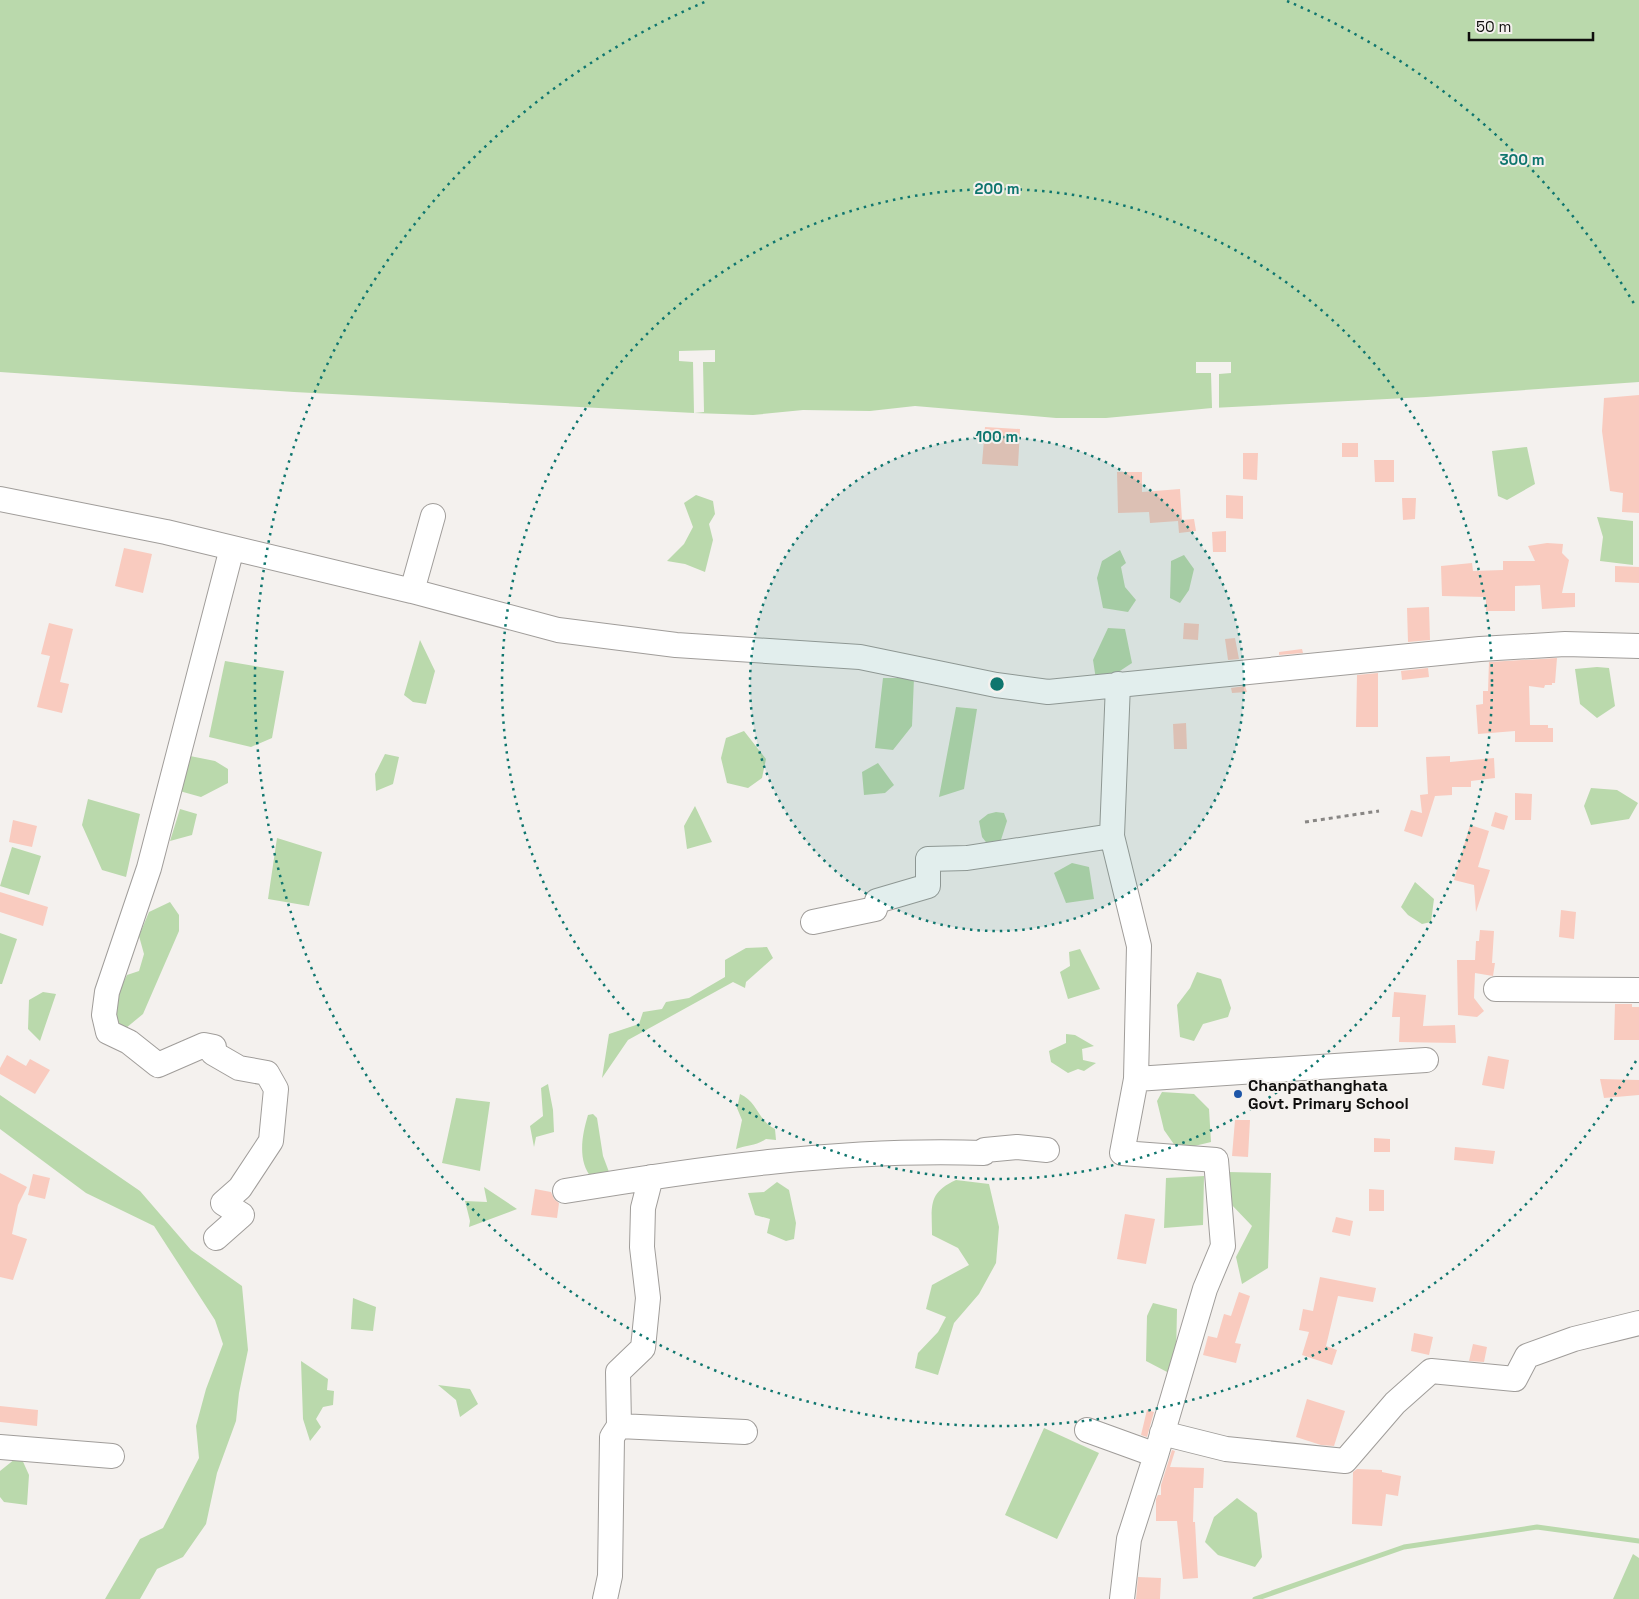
<svg xmlns="http://www.w3.org/2000/svg" width="1639" height="1599" viewBox="0 0 1639 1599" font-family="'Space Grotesk',sans-serif">
	<style>
		.water { fill: #bad9ac }
		.pier { fill: #f4f1ee }
		.lines { fill: none; stroke-linecap: round; stroke-linejoin: round }
		.stream { stroke: #bad9ac; stroke-width: 5 }
		.building { fill: #f9cbbf }
		.minor-casing { stroke: #a09d9a; stroke-width: 26 }
		.path { stroke: #888684; stroke-width: 3; stroke-dasharray: 4 4; stroke-linecap: butt }
		.minor { stroke: #fff; stroke-width: 24 }
		.ring { fill: none; stroke: #0f766e; stroke-width: 2.5; stroke-dasharray: 2.5 5 }
		.poi-dot { fill: #1d55a7; stroke: #f4f1ee; stroke-width: 2 }
		.labels { text-anchor: middle; dominant-baseline: central; stroke-width: 4; stroke-linejoin: round; paint-order: stroke }
		.poi-label { font-size: 16px; font-weight: bold; fill: #0f0e0d; stroke: #f4f1ee; text-anchor: start }
		.centre { fill: #0f766e; stroke: #f4f1ee; stroke-width: 2.5 }
		.ring-label { font-size: 15px; text-anchor: middle; font-weight: bold; fill: #0f766e; stroke: #f4f1ee; stroke-width: 4; stroke-linejoin: round; paint-order: stroke }
	</style>
	<rect width="100%" height="100%" fill="#f4f1ee"/>
	<path class="water" d="M0,0h1639v382l-213,15 -214,11 -106,10h-50l-141,-12 -45,5 -67,-1 -50,5 -59,-2 -400,-21 -294,-20z
		M1527,447l8,37 -28,16 -9,-4 -6,-45z
		M696,495l17,6 2,13 -6,10 4,16 -8,32 -20,-8 -18,-3 17,-17 9,-17 -9,-24z
		M1597,517l36,4v44l-33,-4 3,-24z
		M1120,550l6,13 -5,4 4,20 11,13 -8,12 -25,-4 -6,-30 5,-17z
		M1184,555l10,14 -5,21 -9,13 -10,-5 1,-37z
		M1108,628l17,1 7,34 -35,23 -4,-26z
		M420,640l15,31 -9,33 -13,-2 -9,-7z
		M225,661l59,10 -12,67 -21,9 -42,-10z
		M1597,667l12,1 6,38 -18,12 -17,-14 -5,-35z
		M883,678h31l-2,48 -19,24 -18,-2z
		M956,707l21,2 -13,80 -25,8z
		M744,731l22,28 -4,19 -14,10 -21,-5 -6,-25 5,-20z
		M385,754l14,3 -6,27 -17,7 -1,-17z
		M185,755l30,6 13,8v14l-27,14 -25,-7z
		M878,763l16,22 -9,8 -21,2 -2,-23z
		M1591,788l26,2 21,13 -9,16 -38,6 -7,-19z
		M88,799l52,15 -14,63 -24,-7 -20,-45z
		M695,806l17,36 -25,7 -3,-23z
		M180,809l17,5 -5,21 -22,6z
		M996,812l8,1 3,8 -7,22 -11,3 -7,-9 -3,-16 9,-7z
		M277,838l45,14 -13,54 -41,-7z
		M12,847l29,9 -12,39 -29,-9z
		M1072,863l17,4 5,32 -28,4 -12,-30z
		M1415,882l19,17 -3,23 -9,2 -14,-9 -7,-8z
		M170,902l9,13v16l-36,83 -17,14 -16,-6 6,-25 11,-22 12,-4 5,-17 -5,-18 10,-24z
		M0,933l17,6 -15,45h-2z
		M767,947l6,11 -27,24 -1,6 -12,-6 -105,58 -26,38 7,-44 30,-10 4,-12 19,-3 4,-7 23,-4 36,-21v-17l21,-12z
		M1080,949l20,40 -32,10 -8,-27 10,-6 -1,-14z
		M1197,972l24,7 10,29 -3,9 -25,7 -9,17 -14,-4 -3,-32 13,-17z
		M43,992l13,2 -16,47 -12,-12 1,-29z
		M1066,1034l9,1 19,11 -12,3 1,11 13,3 -12,8 -6,-2 -10,4 -17,-11 -2,-11 17,-8z
		M548,1084l5,26 1,22 -18,5 -2,10 -4,-21 13,-10 -2,-28z
		M1162,1092l32,2 15,15 2,33 -33,8 -14,-20 -7,-29z
		M740,1094c17,7 19,28 35,35l1,11 -10,-1c-10,7 -19,6 -30,10l6,-29 -5,-12z
		M0,1095l140,96 51,59 51,36 6,64 -9,43 -3,28 -19,52 -11,51 -23,33 -26,12 -17,30h-35l35,-60 23,-11 36,-70 -3,-32 10,-37 17,-45 -8,-24 -61,-94 -68,-33 -86,-64z
		M456,1098l34,4 -10,69 -38,-8z
		M593,1114l4,4 6,38 6,16 -17,6c-15,-17 -10,-43 -4,-63z
		M1228,1172l43,1 -3,95 -26,16 -6,-27 16,-31 -23,-24z
		M1204,1176l-1,49 -39,3 2,-50z
		M956,1180l33,4 10,43 -3,36 -17,31 -25,29 -16,52 -23,-7 3,-15 20,-21 8,-15 -20,-8 6,-24 37,-20 -11,-17 -26,-13c0,-28 -5,-42 24,-55z
		M777,1182l12,8 7,33 -2,16 -8,2 -19,-8 3,-14 -15,-4 -7,-22 16,-1z
		M484,1187l33,22 -48,18 1,-6 -5,-20 22,1z
		M353,1298l23,9 -3,24 -22,-2z
		M1153,1303l24,6 -1,50 -7,14 -23,-12 1,-45z
		M301,1361l27,18 -1,11 7,1 -1,14 -10,2 -7,12 5,8 -11,14 -7,-22z
		M438,1385l32,4 8,15 -18,13 -4,-17z
		M1044,1428l55,25 -42,86 -52,-24z
		M20,1455l9,20 -2,30 -23,-3 -4,-5v-26z
		M1237,1498l20,15 5,44 -7,10 -37,-12 -13,-13 9,-25z
		M1633,1554l6,4v41h-26z"/>
	<path class="pier" d="M715,350v12h-12l1,50 -10,1 -1,-51 -14,-1v-10z
		M1196,362h35v11l-12,1v34h-7l-1,-35h-15z"/>
	<g class="lines">
		<path class="stream" d="M1255,1599l149,-52 133,-20 102,14"/>
	</g>
	<path class="building" d="M1639,395v118l-17,-1 1,-19 -13,-2 -8,-60 2,-33z
		M985,427l35,2 -2,37 -36,-2z
		M1342,443h16v14h-16z
		M1243,453h15l-1,27 -14,-1z
		M1374,460h20v22h-19z
		M1117,472h25v20l38,-3 2,31 12,-1 2,12 -17,2 -1,-12 -28,2 -1,-11 -31,1z
		M1226,495l17,1v23l-17,-1z
		M1402,498h14l-1,21 -12,1z
		M1226,531v21h-13l-1,-20z
		M1547,543l16,1 -1,9 7,7 -7,33h13v14l-33,2 -2,-24 -25,1v25h-29v-14l-44,-1 -1,-30 31,-3 1,8 30,-1v-9h32l-7,-15z
		M124,548l28,6 -9,39 -28,-7z
		M1615,566l24,1v16l-24,-1z
		M1429,607l1,33 -22,2 -1,-34z
		M49,623l24,6 -13,53 9,2 -7,29 -25,-6 13,-51 -9,-2z
		M1184,623l15,1 -1,16 -15,-1z
		M1235,638l4,21 -11,1 -3,-21z
		M1302,649l1,4 -24,2v-3z
		M1557,658l-2,25h-3v2h-7l-1,3 -15,-2 1,39h18v3h5v14h-38v-11l-37,3 -2,-29 7,-1v-13h5l1,-29z
		M1428,668l1,9 -27,3 -1,-9z
		M1378,673v54h-22l1,-52z
		M1245,686l2,6 -15,1 -1,-5z
		M1186,723l1,26h-13l-1,-25z
		M1450,756v6l44,-4 1,20 -24,3v6h-19v8l-17,1 -13,41 -18,-6 7,-21 11,3 -2,-18 8,-1 -2,-37z
		M1515,793l17,1 -1,26h-16z
		M1495,812l13,4 -4,14 -13,-4z
		M13,820l24,6 -5,21 -23,-5z
		M1470,825l19,6 -11,36 12,3 -14,42 -2,-27 -20,-5z
		M0,892l48,15 -5,19 -43,-14z
		M1561,910l15,2 -2,27 -15,-2z
		M1480,930l14,1 -2,32h3l-2,13 -18,-3 -1,25 10,13 -7,6 -19,-2 -1,-55h18l1,-19h3z
		M1394,992l32,3 -3,31 32,-1 1,18 -57,-1 1,-25h-8z
		M1615,1004h17v3h7v33h-25z
		M7,1055l19,11 4,-7 20,11 -15,24 -35,-20v-6z
		M1488,1056l21,4 -5,29 -22,-4z
		M1600,1079l39,1v15l-35,3z
		M1235,1120h15l-2,37 -16,-1z
		M1374,1138l16,1v13h-16z
		M1455,1147l40,4 -2,13 -39,-4z
		M0,1173l27,14 -9,18 -6,29 15,5 -14,41 -13,-3z
		M33,1174l17,4 -5,21 -17,-4z
		M535,1189l16,3 3,7 5,4 -2,15 -26,-3z
		M1369,1189l15,1v21h-15z
		M1125,1214l30,5 -9,45 -29,-5z
		M1336,1217l17,4 -3,15 -18,-4z
		M1320,1277l56,11 -3,14 -35,-6 -12,50 11,4 -5,15 -30,-10 7,-23 -10,-2 4,-21 10,2z
		M1239,1292l11,4 -15,47 6,1 -5,19 -33,-8 5,-19 9,2 7,-24 7,2z
		M1414,1333l19,4 -4,18 -18,-4z
		M1473,1344l14,3 -3,15 -15,-1z
		M1307,1399l38,12 -11,35 -13,-1 -25,-8z
		M0,1406l38,4 -1,16 -37,-4z
		M1147,1410l7,2 -7,25 -6,-2z
		M1172,1450l3,1 -5,16 34,1 -1,20h-9l-1,34h2l3,56 -15,1 -6,-58h-21v-22l2,-4h3v-10z
		M1357,1469l25,1v2l19,4 -3,20 -12,-2 -4,32 -30,-2 1,-52z
		M1138,1577l23,1 -1,21h-24z"/>
	<g class="lines">
		<g class="minor-casing">
			<path id="minor" d="M0,499l166,33 246,59 146,39 118,15 184,12 136,28 52,7 432,-43 85,-5 74,2
				M412,591l21,-75
				M1118,684l-6,152 27,110 -3,133 -14,74 94,7 7,86 -18,43 -49,166
				M813,922l62,-13 2,-8 51,-15v-27l39,-1 145,-22
				M1496,989l143,1
				M1136,1079l290,-19
				M565,1191c138,-23 280,-43 419,-38l1,-3 32,-3 30,3
				M216,1238l26,-23 -19,-12 17,-15 31,-47 5,-52 -9,-16 -28,-5 -26,-15 1,-6 -10,-2 -46,20 -29,-23 -21,-10 -4,-17 3,-23 42,-124 83,-320
				M619,1426l126,6
				M1087,1430l69,25 -27,84 -7,60
				M1162,1433l64,16 119,12 50,-58 36,-32 84,8 12,-23 47,-17 65,-16
				M0,1447l112,9
				M605,1599l5,-23 2,-139 7,-11 -1,-54 25,-24 5,-50 -6,-51 1,-39 8,-31"/>
		</g>
		<path class="path" d="M1305,822l74,-11"/>
		<use href="#minor" class="minor"/>
	</g>
	<circle cx="997" cy="684" r="247" fill="#0f766e" fill-opacity=".12"/>
	<g class="ring">
		<circle cx="997" cy="684" r="247"/>
		<circle cx="997" cy="684" r="495"/>
		<path d="M1636 1061A742 742 0 1 1 707 1M1287 1A742 742 0 0 1 1636 307"/>
	</g>
	<circle class="poi-dot" cx="1238" cy="1094" r="5"/>
	<g class="labels">
		<g class="poi-label">
			<text x="1248" y="1085">Chanpathanghata<tspan x="1248" dy="18">Govt. Primary School</tspan></text>
		</g>
	</g>
	<circle cx="997" cy="684" r="8" class="centre"/>
	<g class="ring-label">
		<text x="1522" y="165">300 m</text>
		<text x="997" y="194">200 m</text>
		<text x="997" y="442">100 m</text>
	</g>
	<path d="M1469 32v8h124v-8" fill="none" stroke="#0f0e0d" stroke-width="2.5"/>
	<text x="1476" y="32" font-size="15" fill="#0f0e0d" stroke="#f4f1ee" stroke-width="4" paint-order="stroke">50 m</text>
</svg>
